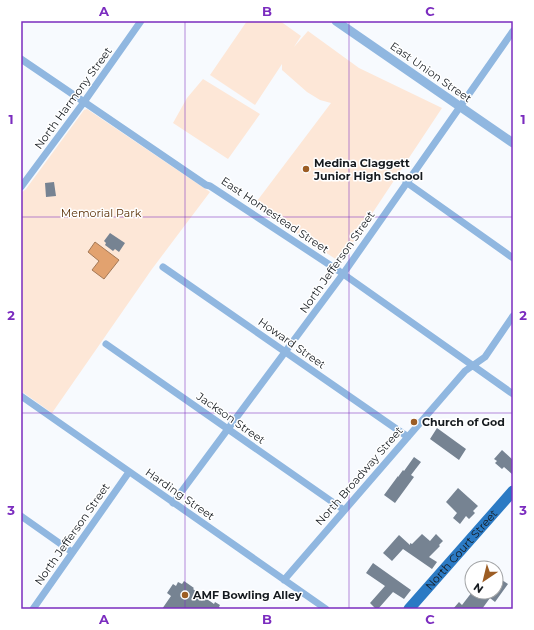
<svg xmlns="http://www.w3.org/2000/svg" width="534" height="630" viewBox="0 0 534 630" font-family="Montserrat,sans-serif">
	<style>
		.green { fill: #fde7d7 }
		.water { fill: #e2a26f; stroke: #a47957 }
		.building { fill: #768392 }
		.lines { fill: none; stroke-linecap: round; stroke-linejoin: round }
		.minor { stroke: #90b7e0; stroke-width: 7 }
		.tertiary { stroke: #90b7e0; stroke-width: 9 }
		.primary { stroke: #2b7ac4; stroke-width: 11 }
		.grid { fill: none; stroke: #7b2cbf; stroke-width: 1; stroke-opacity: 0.55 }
		.poi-dot { fill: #9c5d24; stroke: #fff; stroke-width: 1.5 }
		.labels { text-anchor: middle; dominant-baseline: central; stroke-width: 3; stroke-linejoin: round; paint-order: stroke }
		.street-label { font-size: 11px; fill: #151a1f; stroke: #fff }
		.poi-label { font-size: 11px; font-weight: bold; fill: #151a1f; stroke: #fff; text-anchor: start }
		.park-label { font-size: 11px; fill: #592f06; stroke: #fff }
		.neatline { fill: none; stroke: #7b2cbf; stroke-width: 1.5 }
		.grid-label { font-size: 13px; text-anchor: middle; font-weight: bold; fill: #7b2cbf }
	</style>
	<rect width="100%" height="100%" fill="#f7fafe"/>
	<path class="green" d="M247,21h33l21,15 -7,11 14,-16 51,37 83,40 -102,154 -86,-57 77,-102 -11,-3 -13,-8 -25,-22v-6l-27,41 -45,-30z
		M203,79l57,35 -32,45 -55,-36 14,-25z
		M87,109l123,83 -58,77 -100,144 -31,-22v-198l5,-4 58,-79z"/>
	<path class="water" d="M95,242l24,18 -15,19 -12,-9 7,-9 -11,-9z"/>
	<path class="building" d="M54,182l2,14 -10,1 -1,-14z
		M110,233l15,10 -6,9 -4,-3 -2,2 -8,-6 1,-2 -2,-2z
		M437,428l29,21 -7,11 -29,-21z
		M502,450l11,10v15l-9,-8 -2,2 -7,-6 2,-2 -3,-2z
		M414,457l7,5 -10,13 3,2 -19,26 -11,-8 14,-19v1l5,-7 1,1z
		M458,488l20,18 -5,5 2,2 -6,6 -3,-3 -6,8 -7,-6 4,-5 -11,-11z
		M422,534l8,7 6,-7 7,7 -4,4 1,1 -11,11 8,5 -5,7 -29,-20 -11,12 -9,-8 16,-18 11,10v-2l2,1z
		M373,563l38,27 -7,9 -11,-7 -15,17h-2l-6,-6 15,-17 -19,-13z
		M496,576l12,8 -13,18 -5,-4 -8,11h-29l6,-7 3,3 10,-13h24z
		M184,581l10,7 -1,1 21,15 1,-2 5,3 -1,2 2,2h-59l9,-13 -4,-3 6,-9 3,2 2,-4 4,2z"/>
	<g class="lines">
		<path class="minor" d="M21,59l185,126 4,1 129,85 174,123
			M406,182l107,76
			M21,187l63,-85 57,-81
			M163,267l245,170
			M106,344l238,166
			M21,396l305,213
			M173,503l170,-229 170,-243
			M21,516l51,36
			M284,580l181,-209 20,-14 28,-41
			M33,609l96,-137"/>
		<path class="tertiary" d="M336,21l177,122"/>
		<path class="primary" id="s1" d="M409,609l104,-118"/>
	</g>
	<path class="grid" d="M185,21v588M349,21v588M21,217h492M21,413h492"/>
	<g class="poi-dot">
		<circle cx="306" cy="169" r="4"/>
		<circle cx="414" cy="422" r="4"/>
		<circle cx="185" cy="595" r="4"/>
	</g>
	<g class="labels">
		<g class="street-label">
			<text transform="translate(431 72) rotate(35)">East Union Street</text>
			<text transform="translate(73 98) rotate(-54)">North Harmony Street</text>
			<text transform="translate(275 215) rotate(34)">East Homestead Street</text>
			<text transform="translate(337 262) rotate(-55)">North Jefferson Street</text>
			<text transform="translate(292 343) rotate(35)">Howard Street</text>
			<text transform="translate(231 418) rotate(35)">Jackson Street</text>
			<text transform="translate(359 476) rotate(-49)">North Broadway Street</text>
			<text transform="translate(180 494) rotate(35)">Harding Street</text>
			<text transform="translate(72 534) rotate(-55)">North Jefferson Street</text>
			<text stroke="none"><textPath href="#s1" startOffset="79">North Court Street</textPath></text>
		</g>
		<g class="poi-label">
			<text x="314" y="163">Medina Claggett<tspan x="314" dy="13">Junior High School</tspan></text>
			<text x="422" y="422">Church of God</text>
			<text x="193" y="595">AMF Bowling Alley</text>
		</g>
		<g class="park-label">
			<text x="101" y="213">Memorial Park</text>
		</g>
	</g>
	<rect width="534" height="630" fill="none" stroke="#ffffff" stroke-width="44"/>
	<g transform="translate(484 580) rotate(215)"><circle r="19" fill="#ffffff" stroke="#a1a3a5"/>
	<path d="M0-3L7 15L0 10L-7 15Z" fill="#9c5d24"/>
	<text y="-6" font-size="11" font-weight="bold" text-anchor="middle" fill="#151a1f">N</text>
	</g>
	<rect x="22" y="22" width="490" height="586" class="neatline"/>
	<g class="grid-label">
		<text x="104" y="16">A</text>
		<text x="267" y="16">B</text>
		<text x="430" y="16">C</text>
		<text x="11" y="124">1</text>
		<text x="523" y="124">1</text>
		<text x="11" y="320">2</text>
		<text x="523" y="320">2</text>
		<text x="11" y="515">3</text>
		<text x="523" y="515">3</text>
		<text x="104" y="624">A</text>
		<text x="267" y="624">B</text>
		<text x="430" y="624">C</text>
	</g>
</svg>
